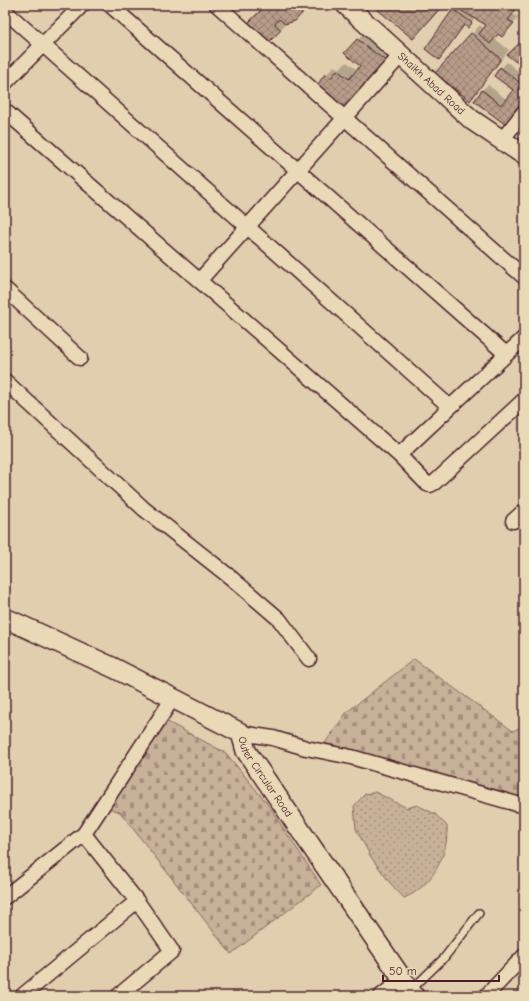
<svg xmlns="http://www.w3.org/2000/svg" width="529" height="1001" viewBox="0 0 529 1001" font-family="'Comic Neue',sans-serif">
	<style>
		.grass { fill: url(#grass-dots); stroke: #886862 }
		.cemetery { fill: url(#cemetery-stones); stroke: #886862 }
		.shadow { fill: #0003 }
		.building { fill: url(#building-cross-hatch); stroke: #4a1f2b }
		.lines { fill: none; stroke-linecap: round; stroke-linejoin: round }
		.service-casing { stroke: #4a1f2b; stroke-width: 10 }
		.minor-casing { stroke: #4a1f2b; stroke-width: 17 }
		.secondary-casing { stroke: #4a1f2b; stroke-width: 22 }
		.service { stroke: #ead9b6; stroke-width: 7 }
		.minor { stroke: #ead9b6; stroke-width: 14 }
		.secondary { stroke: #ead9b6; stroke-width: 19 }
		.labels { text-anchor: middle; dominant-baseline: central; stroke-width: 3.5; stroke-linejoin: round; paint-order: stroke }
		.street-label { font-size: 11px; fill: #4a1f2b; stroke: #ead9b6 }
	</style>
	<defs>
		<pattern id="grass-dots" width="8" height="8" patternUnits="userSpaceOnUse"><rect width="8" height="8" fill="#c7b198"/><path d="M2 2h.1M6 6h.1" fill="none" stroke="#a48f7c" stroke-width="1.8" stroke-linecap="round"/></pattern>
		<pattern id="cemetery-stones" width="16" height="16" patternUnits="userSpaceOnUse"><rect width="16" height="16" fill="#c7b198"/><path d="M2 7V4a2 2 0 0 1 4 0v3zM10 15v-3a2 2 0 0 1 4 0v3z" fill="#a48f7c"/></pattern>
		<pattern id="building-cross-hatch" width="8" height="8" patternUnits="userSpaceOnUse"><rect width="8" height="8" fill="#b79d89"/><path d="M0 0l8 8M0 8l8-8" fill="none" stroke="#977f70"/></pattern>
	</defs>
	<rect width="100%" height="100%" fill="#e0ceae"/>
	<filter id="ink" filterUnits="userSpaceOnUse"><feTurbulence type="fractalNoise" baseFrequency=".025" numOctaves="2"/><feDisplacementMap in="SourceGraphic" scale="8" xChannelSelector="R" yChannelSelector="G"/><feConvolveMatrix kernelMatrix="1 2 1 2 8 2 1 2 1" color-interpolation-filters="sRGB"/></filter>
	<g filter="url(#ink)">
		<path class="grass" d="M375,792l32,16 10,-3 18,9 12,12c2,28 -15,61 -43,72l-14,-15 -19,-26 -15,-28 -2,-23 11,-12z"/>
		<path class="cemetery" d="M414,659l99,72 11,-6v73l-199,-55 22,-31z
			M162,719l64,34 40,49 55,83 -90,69 -111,-142 -17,-6z"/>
		<path class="shadow" d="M267,5h42l-6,6 -16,11 -10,12z
			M458,5h62l-7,9 5,3 -16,19 -4,-3 -4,5 15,12 -39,50 2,-66 8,-9 4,4 3,-4 -11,-7 -8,9 -3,-2 -26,34 15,-49z
			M366,31l29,22 -42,51 -27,-29 8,-9 5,3 8,-7 11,9 3,-5 -3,-26z
			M507,62l17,14v26l-12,16 -30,-28 6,-5 19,15 7,-10 -13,-22z"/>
		<path class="building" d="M266,5h40l2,2 -13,14 -10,3 -6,-5 -4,5 6,6 -13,13 -21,-19z
			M372,5h71l-30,34z
			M456,5h51l8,6 -7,9 6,3 -12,14 -4,-3 -8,10 -11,-10 7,-9 -31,-18z
			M453,9l19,14 -4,5 -4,-3 -25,35 -14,-11z
			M471,33l30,26 -31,42 -35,-28z
			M357,39l30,23 -43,52 -28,-27 9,-13 6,4 6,-8 12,9 11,-13 -16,-13z
			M524,39v29l-17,-13z
			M500,67l24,19v16l-18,23 -32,-24 8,-11 19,15 12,-15 -19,-14z"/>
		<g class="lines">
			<g class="service-casing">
				<path id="service" d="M411,990l33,-32 35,-45"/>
			</g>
			<g class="minor-casing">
				<path id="minor" d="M110,5l396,349
					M217,5l307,272
					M5,11l445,396
					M5,83l77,-78
					M5,111l394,344 28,29 3,1 4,-2 90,-83
					M502,140l22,-28
					M199,281l202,-226
					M5,289l75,69
					M5,381l139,128 86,68 49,42 30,40
					M399,455l125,-117
					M513,521l11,-10
					M241,733l32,5 33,10 45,9 173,49
					M84,834l53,67 35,50 -54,45
					M5,897l79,-63 89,-136
					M22,996l115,-95
					M381,996l22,-17
					M486,996l38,-40"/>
			</g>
			<g class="secondary-casing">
				<g id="secondary">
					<path id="s1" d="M346,5l126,115 52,35"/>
					<path id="s2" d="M5,618l109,50 127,65 5,18 168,245"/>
				</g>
			</g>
			<use href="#service" class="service"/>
			<use href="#minor" class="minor"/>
			<use href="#secondary" class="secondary"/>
		</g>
	</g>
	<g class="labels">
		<g class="street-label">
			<text stroke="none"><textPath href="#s1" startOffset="116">Shaikh Abad Road</textPath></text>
			<text stroke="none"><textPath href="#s2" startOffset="313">Outer Circular Road</textPath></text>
		</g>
	</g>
	<rect width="529" height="1001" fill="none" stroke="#ead9b6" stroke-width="20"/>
	<rect x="10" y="10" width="509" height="981" fill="none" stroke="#4a1f2b" stroke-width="1.5" filter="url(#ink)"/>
	<path d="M383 975v6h116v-6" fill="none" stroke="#4a1f2b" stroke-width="2"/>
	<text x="389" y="975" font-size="12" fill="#4a1f2b" stroke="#ead9b6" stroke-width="3" paint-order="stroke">50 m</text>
</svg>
